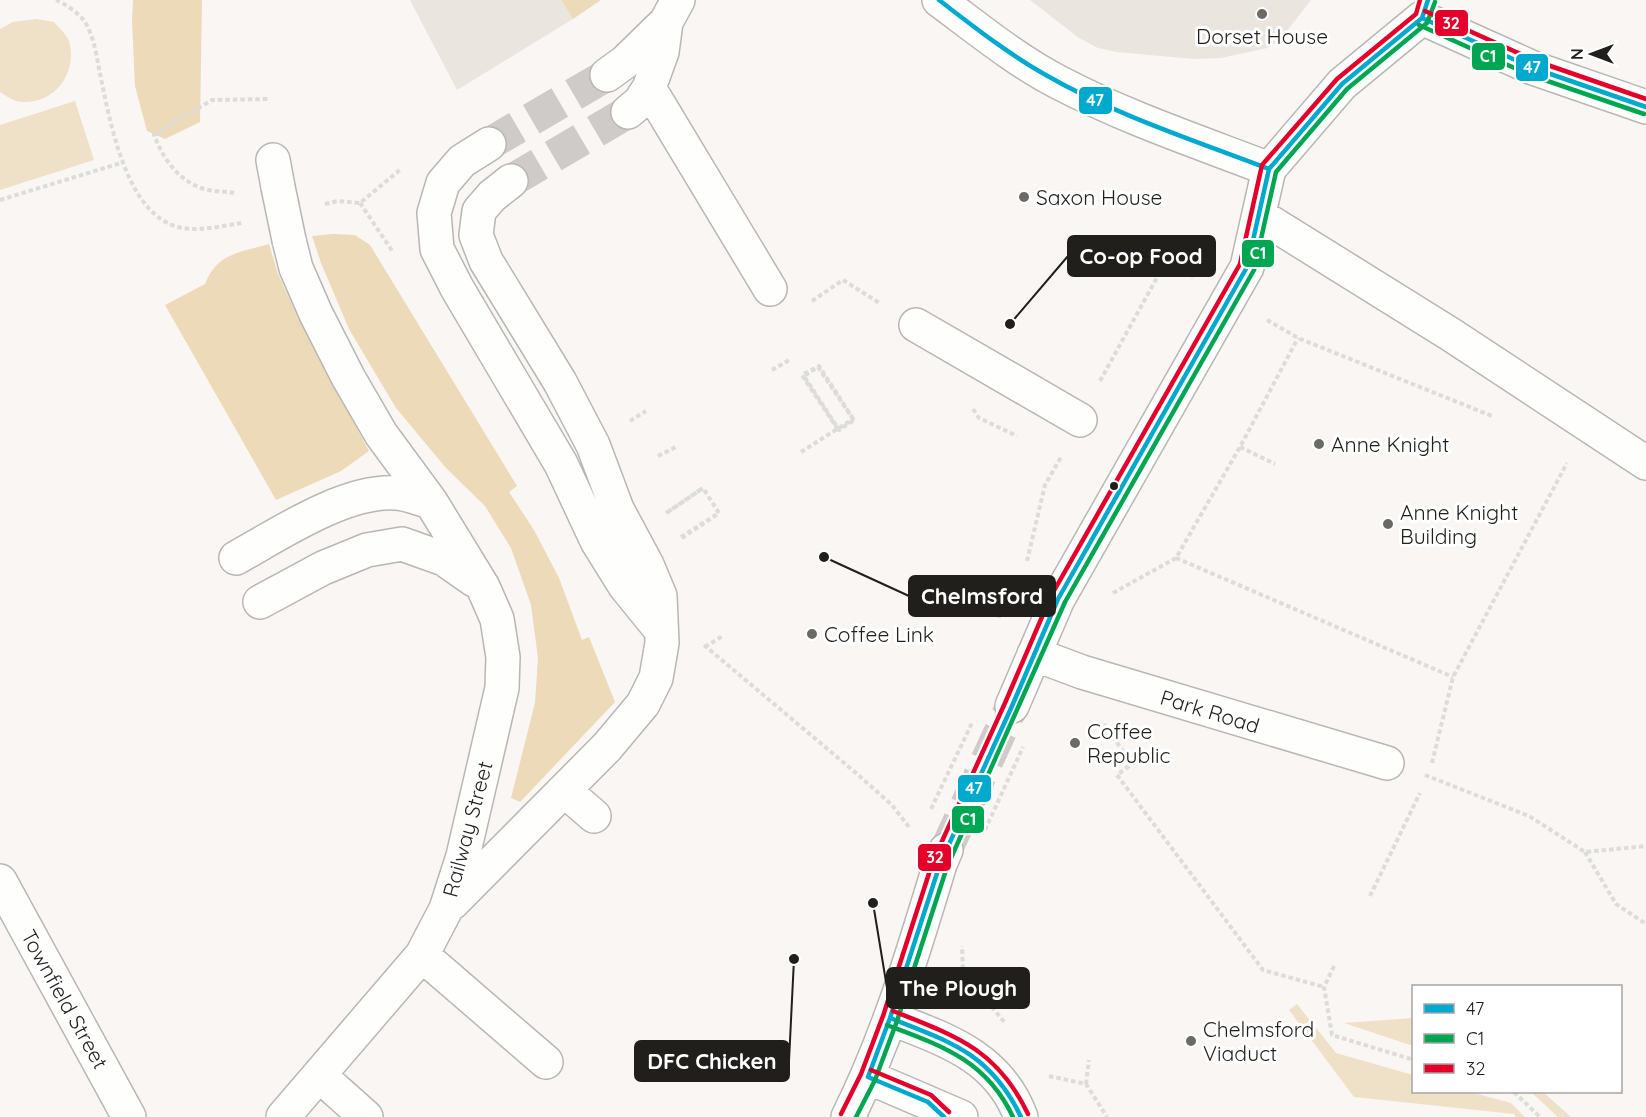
<svg xmlns="http://www.w3.org/2000/svg" width="1646" height="1117" viewBox="0 0 1646 1117" font-family="Quicksand,sans-serif">
	<style>
		.built { fill: #eae5de }
		.green { fill: #efe1c8 }
		.forest { fill: #eddab8 }
		.lines { fill: none; stroke-linecap: round; stroke-linejoin: round }
		.minor-tunnel { stroke: #cecbc8; stroke-width: 33; stroke-dasharray: 33 16; stroke-linecap: butt }
		.minor-casing { stroke: #b9b7b4; stroke-width: 36 }
		.major-casing { stroke: #b9b7b4; stroke-width: 36 }
		.path { stroke: #dcdcda; stroke-width: 4; stroke-dasharray: 4.5 3; stroke-linecap: butt }
		.minor { stroke: #fefefd; stroke-width: 33 }
		.major { stroke: #fefefd; stroke-width: 33 }
		.minor-bridge-casing { stroke: #b9b7b4; stroke-width: 36; stroke-linecap: butt }
		.minor-bridge { stroke: #fefefd; stroke-width: 33 }
		.bus-1-casing { stroke: #fff; stroke-width: 9 }
		.bus-2-casing { stroke: #fff; stroke-width: 9 }
		.bus-3-casing { stroke: #fff; stroke-width: 9 }
		.bus-1 { stroke: #00a9ce; stroke-width: 4.5 }
		.bus-2 { stroke: #00a651; stroke-width: 4.5 }
		.bus-3 { stroke: #e4002b; stroke-width: 4.5 }
		.poi-dot { fill: #6c6a67; stroke: #fff; stroke-width: 2 }
		.bus-dot { fill: #201f1c; stroke: #fff; stroke-width: 2 }
		.labels { text-anchor: middle; dominant-baseline: central; stroke-width: 6; stroke-linejoin: round; paint-order: stroke }
		.poi-label { font-size: 21px; fill: #201f1c; stroke: #fff; text-anchor: start }
		.street-label { font-size: 21px; fill: #201f1c; stroke: #fff }
		.leader { fill: none; stroke: #201f1c; stroke-width: 2 }
		.callout-dot { fill: #201f1c; stroke: #fff; stroke-width: 2 }
		.callout { fill: #201f1c; stroke: #201f1c; stroke-width: 2 }
		.callout-label { font-size: 22px; text-anchor: middle; font-weight: bold; fill: #fff }
		.line-badge { stroke: #fff; stroke-width: 2 }
		.badge-label { font-size: 16px; text-anchor: middle; font-weight: bold; fill: #fff }
	</style>
	<rect width="100%" height="100%" fill="#f9f6f3"/>
	<path class="built" d="M410,0h151l12,19 -116,71z
		M1030,0h281l-31,40 -13,8 -46,10 -27,1 -77,-7 -19,-4 -19,-10z"/>
	<path class="green" d="M36,19l18,3c5,6 13,13 15,19 9,32 -14,63 -47,61 -7,0 -16,-6 -22,-10v-63l13,-7z
		M75,101l19,59 -94,30v-65z
		M1297,1004l39,49 77,22 1,17h56l41,11 14,14h-9l-2,-3 -160,-17 -65,-87z
		M1413,1018v28l-69,-23z
		M1531,1092h12l28,25h-13z"/>
	<path class="forest" d="M133,0h69l-2,122 -35,17 -18,-8 -12,-45 -3,-65z
		M561,0h40l-28,19z
		M333,234l22,1 15,10 147,241 -8,6 25,38 25,48 23,62 7,-3 26,65 -95,100 -9,-4 24,-95 3,-45 -7,-53 -20,-57 -26,-42 -39,-38 -50,-60 -47,-79 -28,-66 -9,-27z
		M269,244l9,30 19,41 72,136 -28,20 -65,29 -111,-195 40,-21c12,-31 34,-31 64,-40z"/>
	<g class="lines">
		<path class="minor-tunnel" d="M489,144l118,-69
			M511,181l117,-69
			M946,850l66,-144"/>
		<g class="minor-casing">
			<path id="minor" d="M607,75l18,-13 41,-40
				M649,88l121,201
				M628,112l12,-10 9,-14 13,-36 4,-30 12,-22
				M489,144l-27,17 -19,22 -9,30 3,36 20,39 104,176 36,77 28,45 35,43
				M273,160l5,27
				M1259,215l191,119 196,129
				M916,325l164,95
				M236,558c43,-24 109,-68 159,-65 11,0 24,6 36,9
				M260,602l63,-34 44,-18 35,-6 42,15 30,21
				M1034,654l48,18 305,91
				M1012,706l46,-107 189,-332 22,-98
				M564,790l30,26
				M0,881l129,236
				M452,903l155,-156 36,-43 13,-26 6,-35 -2,-47 -13,-31 -30,-56 -24,-64 -33,-63 -74,-121 -10,-26 3,-24 13,-15 19,-15
				M422,955l124,107
				M890,1018c56,22 108,38 131,99
				M320,1076l46,41
				M868,1077l93,40
				M283,1117l139,-162 24,-46 17,-53 39,-168 1,-31 -6,-38 -14,-32 -52,-85 -50,-68 -33,-57 -32,-63 -20,-46 -7,-28
				M848,1117c40,-80 66,-167 92,-253l6,-14"/>
		</g>
		<g class="major-casing">
			<path id="major" d="M939,0c39,29 78,61 121,83 67,35 139,59 209,86l73,-85 80,-66 111,50 113,39"/>
		</g>
		<path class="path" d="M56,0c8,3 24,14 29,22 9,15 12,35 15,52 10,46 25,139 78,153 20,5 44,-1 64,-4
			M234,193c-10,-2 -22,-1 -33,-5 -24,-9 -38,-30 -47,-53l58,-35 56,-1
			M0,200l124,-38
			M360,203l33,49
			M325,204l13,-3 22,2 41,-34
			M812,301l31,-21 38,24
			M1267,320l31,18 194,78
			M772,370l19,-11
			M1100,381l65,-118 28,14
			M973,409l6,9 38,18
			M630,421l16,-10
			M1240,447l35,17
			M801,452l52,-33 -35,-52 -14,9 35,54 15,-10 -35,-54 -17,9 37,56
			M658,456l18,-9
			M668,512l35,-24 16,25 -37,25
			M666,513l37,-25
			M681,537l38,-24
			M1176,558l277,119
			M1027,561l18,-76 16,-28
			M966,585c11,20 15,27 38,32
			M1113,593l63,-35 64,-111 58,-109
			M704,645l152,128 36,32 17,22
			M705,647l19,-12
			M1104,724l28,40 -15,11 146,195 61,17
			M1432,763l21,-86 114,-214
			M1425,775l104,41 56,36 61,-6
			M931,809l41,-86
			M985,830l38,-83
			M1585,852l31,52 30,20
			M1370,896l50,-103
			M1334,966l-10,21 8,48 82,25
			M963,972l43,52
			M951,996l12,-24 -1,-26
			M1049,1076l37,8 21,33
			M1086,1084l3,-24
			M1514,1092l26,25"/>
		<use href="#minor" class="minor"/>
		<use href="#major" class="major"/>
		<g class="minor-bridge-casing">
			<path id="minor-bridge" d="M278,187l11,53"/>
		</g>
		<use href="#minor-bridge" class="minor-bridge"/>
		<g class="bus-1-casing">
			<path id="bus-1" d="M939,0c34,26 68,53 105,74 71,41 149,66 225,95
				M1422,18l111,50 113,39
				M890,1018c61,24 101,36 131,99
				M868,1077l22,-59 50,-154 72,-158 46,-107 189,-332 22,-98 73,-85 80,-66 6,-18
				M868,1077l60,25 16,15"/>
		</g>
		<g class="bus-2-casing">
			<path id="bus-2" d="M1419,25l111,50 114,39
				M887,1025c55,21 99,35 126,92
				M856,1117l19,-37 22,-59 50,-154 118,-265 189,-332 22,-98 71,-83 80,-66 8,-21"/>
		</g>
		<g class="bus-3-casing">
			<path id="bus-3" d="M1425,11l111,50 110,38
				M893,1011c63,25 104,38 135,103
				M871,1070l60,25 18,17
				M841,1114l20,-40 22,-58 50,-155 72,-158 46,-107 189,-332 22,-99 75,-86 79,-65 4,-14"/>
		</g>
		<use href="#bus-1" class="bus-1"/>
		<use href="#bus-2" class="bus-2"/>
		<use href="#bus-3" class="bus-3"/>
	</g>
	<g class="poi-dot">
		<circle cx="1262" cy="14" r="6"/>
		<circle cx="1024" cy="197" r="6"/>
		<circle cx="1319" cy="444" r="6"/>
		<circle cx="1388" cy="524" r="6"/>
		<circle cx="812" cy="634" r="6"/>
		<circle cx="1075" cy="743" r="6"/>
		<circle cx="1191" cy="1041" r="6"/>
	</g>
	<circle class="bus-dot" cx="1114" cy="486" r="5"/>
	<g class="labels">
		<g class="poi-label">
			<text x="1262" y="36" text-anchor="middle">Dorset House</text>
			<text x="1036" y="197">Saxon House</text>
			<text x="1331" y="444">Anne Knight</text>
			<text x="1400" y="512">Anne Knight<tspan x="1400" dy="24">Building</tspan></text>
			<text x="824" y="634">Coffee Link</text>
			<text x="1087" y="731">Coffee<tspan x="1087" dy="24">Republic</tspan></text>
			<text x="1203" y="1029">Chelmsford<tspan x="1203" dy="24">Viaduct</tspan></text>
		</g>
		<g class="street-label">
			<text transform="translate(1210 711) rotate(17)">Park Road</text>
			<text transform="translate(467 829) rotate(-75)">Railway Street</text>
			<text transform="translate(65 999) rotate(61)">Townfield Street</text>
		</g>
	</g>
	<path class="leader" d="M1010 324L1068 256M824 557L909 596M873 903L887 988M794 959L789 1061"/>
	<g class="callout-dot">
		<circle cx="1010" cy="324" r="6"/>
		<circle cx="824" cy="557" r="6"/>
		<circle cx="873" cy="903" r="6"/>
		<circle cx="794" cy="959" r="6"/>
	</g>
	<g class="callout">
		<rect x="1068" y="236" width="147" height="40" rx="6"/>
		<rect x="909" y="576" width="146" height="40" rx="6"/>
		<rect x="887" y="968" width="142" height="40" rx="6"/>
		<rect x="635" y="1041" width="154" height="40" rx="6"/>
	</g>
	<g class="callout-label">
		<text x="1141" y="264">Co-op Food</text>
		<text x="982" y="604">Chelmsford</text>
		<text x="958" y="996">The Plough</text>
		<text x="712" y="1069">DFC Chicken</text>
	</g>
	<g class="line-badge">
		<rect x="1434" y="9" width="35" height="28" rx="6" fill="#e4002b"/>
		<rect x="1471" y="42" width="35" height="29" rx="6" fill="#00a651"/>
		<rect x="1515" y="53" width="34" height="29" rx="6" fill="#00a9ce"/>
		<rect x="1078" y="86" width="35" height="29" rx="6" fill="#00a9ce"/>
		<rect x="1241" y="239" width="34" height="29" rx="6" fill="#00a651"/>
		<rect x="957" y="774" width="35" height="29" rx="6" fill="#00a9ce"/>
		<rect x="951" y="805" width="34" height="29" rx="6" fill="#00a651"/>
		<rect x="917" y="843" width="35" height="29" rx="6" fill="#e4002b"/>
	</g>
	<g class="badge-label">
		<text x="1451" y="29">32</text>
		<text x="1488" y="62">C1</text>
		<text x="1532" y="73">47</text>
		<text x="1095" y="106">47</text>
		<text x="1258" y="259">C1</text>
		<text x="974" y="794">47</text>
		<text x="968" y="825">C1</text>
		<text x="935" y="863">32</text>
	</g>
	<rect x="1412" y="985" width="210" height="108" fill="#ffffff" stroke="#a6a5a4" stroke-width="1.5"/>
	<rect x="1424" y="1004" width="30" height="9" fill="#00a9ce" stroke="#a6a5a4" stroke-width="1.5"/>
	<text x="1466" y="1015" font-size="18" fill="#201f1c">47</text>
	<rect x="1424" y="1034" width="30" height="9" fill="#00a651" stroke="#a6a5a4" stroke-width="1.5"/>
	<text x="1466" y="1045" font-size="18" fill="#201f1c">C1</text>
	<rect x="1424" y="1064" width="30" height="9" fill="#e4002b" stroke="#a6a5a4" stroke-width="1.5"/>
	<text x="1466" y="1075" font-size="18" fill="#201f1c">32</text>
	<g transform="translate(1592 54) rotate(270)" stroke="#ffffff" stroke-width="4.5" paint-order="stroke">
	<path d="M0-4.5L10 22L0 15L-10 22Z" fill="#201f1c"/>
	<text y="-9" font-size="16" font-weight="bold" text-anchor="middle" fill="#201f1c">N</text>
	</g>
</svg>
